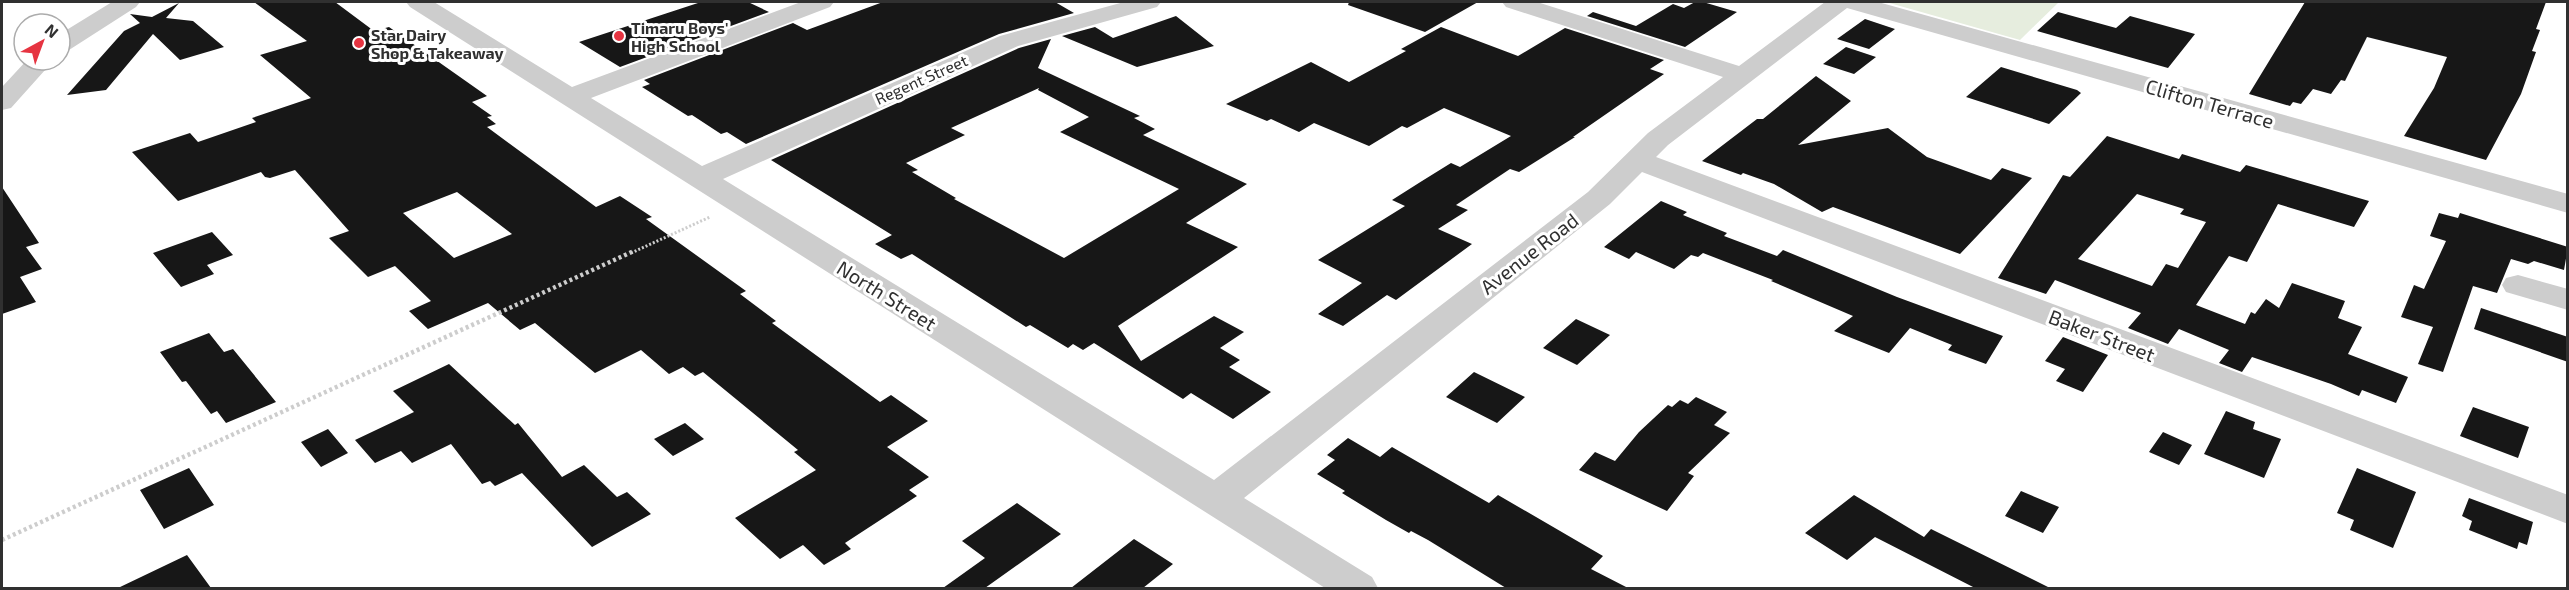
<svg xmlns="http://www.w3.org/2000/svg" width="2569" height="590" viewBox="0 0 2569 590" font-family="'Exo 2',sans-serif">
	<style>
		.green { fill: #e6edde }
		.building { fill: #171717; fill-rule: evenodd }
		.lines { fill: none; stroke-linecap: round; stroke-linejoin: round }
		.path-far1 { stroke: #cdcdcd; stroke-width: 3; stroke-dasharray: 2 2; stroke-linecap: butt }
		.path { stroke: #cdcdcd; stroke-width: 4.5; stroke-dasharray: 3 3; stroke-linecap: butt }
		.minor { fill: #cdcdcd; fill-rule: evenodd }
		.poi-dot { fill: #e63441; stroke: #fff; stroke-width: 2 }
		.labels { text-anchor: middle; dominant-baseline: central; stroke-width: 6; stroke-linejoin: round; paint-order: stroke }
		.far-poi-label { font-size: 16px; font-weight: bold; fill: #303030; stroke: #fff; text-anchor: start }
		.far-street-label { font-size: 16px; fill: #303030; stroke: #fff }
		.street-label { font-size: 20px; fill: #303030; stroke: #fff }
	</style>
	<rect width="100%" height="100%" fill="#fff"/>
	<path class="green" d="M1886,2h173l-39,38z"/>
	<path class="building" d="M254,2h81l39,29 15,-4 98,69 -15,6 20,14 -5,1 9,7 -9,3 109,80 24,-11 32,21 -6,2 100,72 -6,3 36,27 -4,2 108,79 11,-7 37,26 -41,26 42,30 -20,13 8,6 -72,47 6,6 -27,16 -21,-20 -23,14 -45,-41 81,-48 -22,-18 4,-2 -95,-78 -8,4 -12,-9 -14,7 -28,-24 -46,23 -60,-50 -15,7 -32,-27 -60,26 -19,-18 22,-10 -36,-35 -27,11 -39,-39 20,-7 -54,-61 -25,8 -5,-1 -4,-5 -83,29 -46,-49 58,-19 8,9 58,-20 -4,-4 59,-20 -51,-43 47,-14zM457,192l55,42 -58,24 -51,-45z
		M701,2h47l21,10 -149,55 -41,-25z
		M883,2h172l19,11 -75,21 -253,110 -19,-12 -6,2 -29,-19 -4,1 -46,-29 8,-3 -6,-4 149,-57 14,7z
		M1349,2h129l-53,30 -77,-27z
		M1695,2h8l34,10 -52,35 -98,-31 6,-4 43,14 37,-22 11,4z
		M2305,2h241l-10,27 4,1 -8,21 4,1 -15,42 -35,66 -82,-24 30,-48 13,-31 -80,-20 -22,44 -4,-1 -10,14 -18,-5 -12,15 -8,-2 -3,4 -41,-12z
		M179,3l-13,15 27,3 31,26 -44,13 -27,-26 -47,56 -39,5 57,-64 16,-8 -10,-9 22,3z
		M2058,12l58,16 14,-12 65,18 -27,34 -131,-37z
		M1176,16l38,30 -77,21 -75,-31 33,-9 18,11z
		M1865,19l30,10 -26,20 -32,-10z
		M1441,27l77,29 47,-28 99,32 -14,9 14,5 -91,63h2l-56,35 -9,-3 -54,36 12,5 -30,19 34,15 -76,56 -9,-5 -44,31 -25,-12 44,-31 -44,-23 87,-54 -13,-6 30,-19 29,-18 9,4 51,-31 -67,-28 -37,20 -5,-2 -33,20 -55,-23 -15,9 -28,-13 -4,2 -41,-17 85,-42 38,20 57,-31 -5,-2z
		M1051,39l-13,29 102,48 -6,2 21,11 -12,6 104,49 -61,39 52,24 -120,79 23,35 73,-45 30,16 -24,16 20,12 -11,7 42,25 -38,27 -42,-26 -8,6 -89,-56 -11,7 -10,-6 -5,4 -38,-23 -4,2 -114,-73 -11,5 -26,-15 17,-9 -121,-75 248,-112zM1039,88l-1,2 51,27 -29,15 119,57 -115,69 -110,-59 2,-1 -44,-26 6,-2 -12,-7 59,-28 -14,-7z
		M1846,47l30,10 -22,17 -31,-10z
		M2001,67l76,23 4,3 -32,31 -83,-27z
		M1816,76l35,25 -53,44 90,-17 39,29 64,23 11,-12 30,10 -72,76 -127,-47 -11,5 -48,-28 -31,-11 -2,2 -39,-14 55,-42h6z
		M2107,136l72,23 3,-5 58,18 6,-7 123,36 -15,26 -76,-23 -31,58 -18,-6 -33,49 49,19 6,-12 4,2 11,-15 13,9 13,-25 53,18 -7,17 24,9 -14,27 60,23 -12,26 -34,-13 -3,6 -28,-12 -79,-27 -10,15 -23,-9 10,-13 -50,-21 -11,15 -40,-16 13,-15 -86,-33 -9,14 -48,-16 65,-103 7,2zM2137,194l47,15 -4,5 26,8 -28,46 -12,-4 -14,22 -74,-27z
		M2,187l37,56 -13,4 16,22 -22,8 16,25 -34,12z
		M1661,201l26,11 -4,3 44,18 -3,3 53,20 6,-6 114,47 106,39 -17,28 -38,-14 4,-5 -42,-17 -21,25 -55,-22 19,-15 -82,-35 2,-1 -70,-27 -5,4 -7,-2 -17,14 -38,-17 -7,7 -25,-12z
		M2439,213l19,5 2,-5 108,34 -4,23 -30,-9 -6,3 -17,-5 -14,34 -24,-7 -30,86 -25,-8 15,-37 -32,-10 13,-32 10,4 22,-48 -16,-5z
		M212,232l21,23 -26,10 7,9 -33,13 -28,-34z
		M2481,308l87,29v25l-94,-33z
		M1576,319l34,16 -33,30 -34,-17z
		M209,333l15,19 9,-3 43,53 -50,21 -9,-12 -6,3 -25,-33 -4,1 -22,-30z
		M2063,337l45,18 -25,37 -27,-11 9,-12 -20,-8z
		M449,364l66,61 3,-2 44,54 22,-12 33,32 10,-5 24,22 -59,33 -70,-74 -27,13 -5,-5 -8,3 -31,-40 -39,19 -11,-12 -26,12 -20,-23 59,-28 -21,-21z
		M1474,372l51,25 -28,26 -51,-26z
		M1696,397l31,15 -13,13 16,8 -42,40 6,3 -27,35 -88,-41 16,-18 20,9 24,-29 29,-27 4,2 8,-7 8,4z
		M2473,407l56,20 -11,31 -58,-22z
		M2226,411l29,11 -2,7 28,10 -17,39 -60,-24z
		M685,423l19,16 -31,17 -19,-17z
		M328,429l20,24 -27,14 -20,-25z
		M2163,432l29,13 -13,20 -30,-13z
		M1348,438l32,19 12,-10 97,56 9,-8 105,61 -12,13 37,19h-122l-78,-48 -17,-9 -2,2 -23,-13 -44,-27 3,-2 -28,-17 18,-14 -8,-5z
		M189,468l25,37 -50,24 -24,-39z
		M2357,468l59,24 -23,56 -43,-18 4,-10 -17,-7z
		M2021,491l38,16 -16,26 -38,-17z
		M1854,495l70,42 7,-8 119,59h-75l-100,-51 -28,23 -42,-27z
		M2469,498l64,24 -6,23 -8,-3 -2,7 -48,-19 3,-9 -10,-5z
		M1017,503l44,31 -76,54h-42l42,-30 -23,-17z
		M1134,539l39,25 -30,24h-72z
		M187,555l24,33h-93z"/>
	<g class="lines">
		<path class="path-far1" d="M631,253l79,-36"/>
		<path class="path" d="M2,540l632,-289"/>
		<path class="minor" d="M112,2h28l-4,5 -67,43 -9,3v-19z
			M406,2h28l138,85 229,-85h33l-4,5 -239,91 111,68 298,-130 124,-34h37l-4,5 -139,39 -295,133 491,301 374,-288 60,-59 75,-56 -217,-70 -4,-5h35l202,64 86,-64h53l690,192v19l-721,-205 -179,137 -12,12 912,338v29l-926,-352 -32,32 -366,294 128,79 6,11h-53l-915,-581z
			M27,60h27l-43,48 -9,2v-23z
			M2518,275l50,14v21l-62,-18 -4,-7 4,-7z"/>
	</g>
	<g class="poi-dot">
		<circle cx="619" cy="36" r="6"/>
		<circle cx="359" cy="43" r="6"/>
	</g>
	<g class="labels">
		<g class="far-poi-label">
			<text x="631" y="27">Timaru Boys'<tspan x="631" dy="18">High School</tspan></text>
			<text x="371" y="34">Star Dairy<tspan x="371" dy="18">Shop &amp; Takeaway</tspan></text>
		</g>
		<g class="far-street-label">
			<text transform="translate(921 79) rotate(-24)">Regent Street</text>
		</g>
		<g class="street-label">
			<text transform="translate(2210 103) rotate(16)">Clifton Terrace</text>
			<text transform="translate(1529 253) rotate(-38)">Avenue Road</text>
			<text transform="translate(887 295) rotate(32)">North Street</text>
			<text transform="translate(2102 335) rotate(21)">Baker Street</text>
		</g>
	</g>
	<rect width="2569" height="590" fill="none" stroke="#303030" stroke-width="6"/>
	<g transform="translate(42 42) rotate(41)"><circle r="28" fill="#ffffff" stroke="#acacac" stroke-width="1.5"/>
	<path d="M0-4.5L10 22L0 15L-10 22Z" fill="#e63441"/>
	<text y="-9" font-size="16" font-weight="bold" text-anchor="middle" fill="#303030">N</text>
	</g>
</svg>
